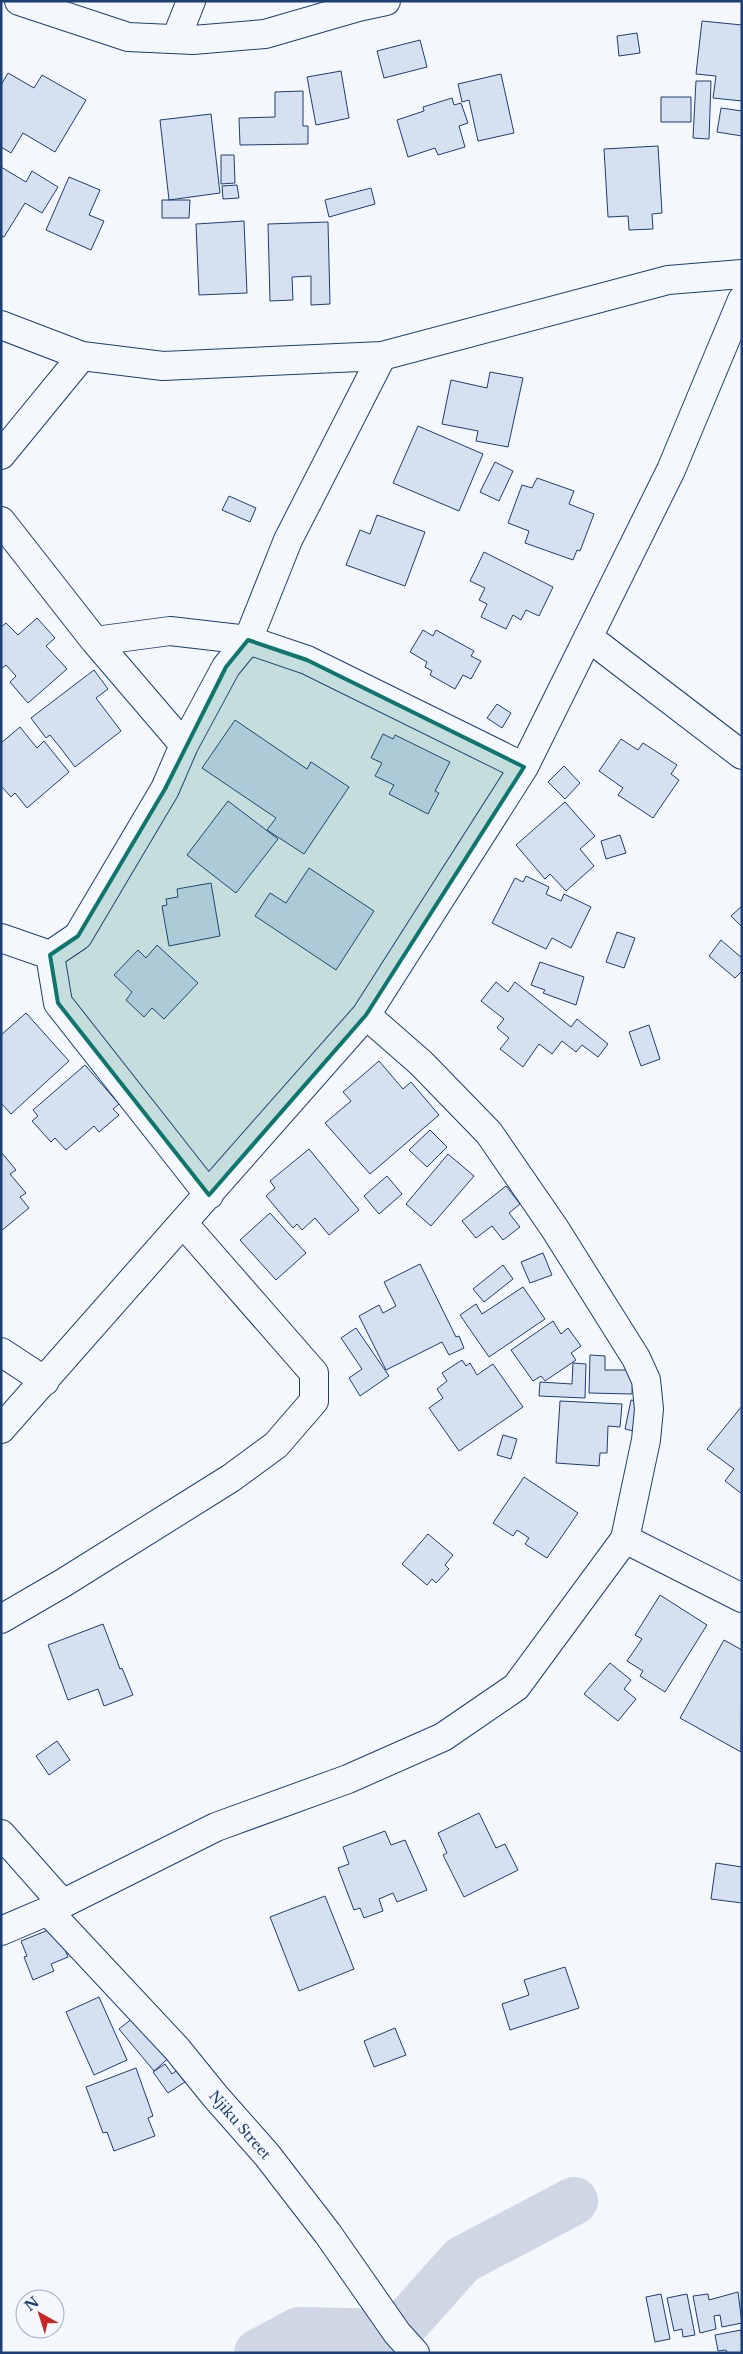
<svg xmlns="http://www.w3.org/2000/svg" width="743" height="2354" viewBox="0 0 743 2354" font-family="'Libre Baskerville',serif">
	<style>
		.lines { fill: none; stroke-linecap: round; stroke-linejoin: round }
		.river { stroke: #cfd7e4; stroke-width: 48 }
		.building { fill: #d5e0f0; stroke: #1d3f73 }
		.minor-casing { stroke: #1d3f73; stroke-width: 30 }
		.minor { stroke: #f4f7fb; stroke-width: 28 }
		.marked { fill: #0f766e; fill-opacity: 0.2; stroke: #0f766e; stroke-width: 4; stroke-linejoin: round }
		.labels { text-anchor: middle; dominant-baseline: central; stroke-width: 4; stroke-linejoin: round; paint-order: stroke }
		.street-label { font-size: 14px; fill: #1d3f73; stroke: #f4f7fb }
	</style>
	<rect width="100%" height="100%" fill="#f4f7fb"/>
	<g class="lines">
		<path class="river" d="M258,2353l41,-22 98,2 65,-73 112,-59"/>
	</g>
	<path class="building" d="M702,21l40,4v76l-29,-3 3,-22 -20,-2z
		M637,33l3,20 -21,3 -2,-20z
		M420,40l7,27 -43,11 -7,-27z
		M341,71l8,47 -33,7 -9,-48z
		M8,73l26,15 8,-13 44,25 -31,52 -32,-19 -12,20 -10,-6v-62z
		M501,74l13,59 -36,8 -9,-41 -7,2 -4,-18z
		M696,81h15l-2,58 -16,-1z
		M303,91v35h5v18l-68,1 -1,-27 36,-1v-25z
		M661,97h30v25h-30z
		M452,98l2,7 7,-2 7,20 -9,3 6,21 -27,8 -3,-7 -27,9 -11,-37 27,-9 -1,-4z
		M721,108l21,3v25l-25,-4z
		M211,114l9,79 -51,7 -9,-80z
		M658,146l4,67 -10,1 1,15 -24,1 -1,-14 -20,1 -4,-68z
		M221,155h13l1,28 -14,1z
		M1,167l25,15 6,-11 26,16 -16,26 -17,-10 -21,34 -3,-1z
		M69,177l31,13 -11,25 15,6 -13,29 -45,-20z
		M237,185l2,13 -16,1 -1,-13z
		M371,188l4,16 -46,13 -4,-17z
		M162,200h28l-1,18h-27z
		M244,221l3,72 -48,2 -3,-71z
		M328,222l2,82 -19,1v-29l-19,1 1,23 -23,1 -2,-77z
		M490,372l33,6 -15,69 -32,-6 2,-10 -36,-7 9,-44 36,8z
		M418,426l65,28 -24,57 -66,-28z
		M495,462l18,9 -14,30 -19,-9z
		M537,478l37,13 -5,13 25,10 -14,37 -3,-1 -4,10 -48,-17 4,-12 -21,-8 14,-38 10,3z
		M229,496l27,12 -6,14 -28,-12z
		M377,515l48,17 -20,54 -59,-21 14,-35 10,4z
		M484,552l69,35 -14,29 -13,-6 -5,10 -8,-5 -7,14 -25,-12 6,-13 -8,-4 6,-12 -15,-7z
		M37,618l18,20 -9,8 21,23 -39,34 -18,-21 6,-6 -10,-11 -5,4v-42l5,-4 12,12z
		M423,630l10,6 3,-6 38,21 -3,5 10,5 -10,18 -8,-4 -8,14 -25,-14 2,-4 -7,-4 2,-5 -17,-10z
		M94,670l14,19 -12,9 25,33 -46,36 -16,-21 -9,-11 -4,3 -15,-20z
		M497,704l14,9 -9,15 -15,-10z
		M235,720l72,49 4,-7 38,25 -45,67 -37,-24 9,-12 -74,-50z
		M20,727l17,21 7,-7 25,31 -42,36 -12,-15 -4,4 -10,-11v-43z
		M383,734l10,5 2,-4 55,27 -15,29 4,2 -11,21 -39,-20 5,-9 -19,-9 7,-13 -11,-5z
		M621,739l17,11 5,-7 34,22 -6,9 8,6 -26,38 -35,-23 5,-7 -24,-17z
		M564,766l16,17 -15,16 -17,-17z
		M228,801l50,38 -42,54 -49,-38z
		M565,802l30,34 -15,13 14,17 -28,25 -16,-17 -5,5 -29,-34z
		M620,835l6,18 -20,6 -5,-18z
		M309,868l65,43 -38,59 -81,-54 15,-23 16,10z
		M526,876l23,11 -3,7 15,7 3,-7 27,13 -20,41 -19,-10 -6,11 -54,-26 23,-45 8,4z
		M211,883l9,53 -51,10 -7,-40 5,-1 -1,-6 12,-2 -1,-8z
		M742,906v21l-11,-11z
		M617,932l18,6 -11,30 -18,-6z
		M721,940l21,18v13l-7,7 -26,-22z
		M157,945l41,38 -34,36 -12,-11 -8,9 -18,-17 6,-8 -18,-17 24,-25 8,8z
		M540,962l44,15 -8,28 -33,-12 2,-3 -14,-5z
		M496,982l12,10 7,-10 56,45 6,-8 31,25 -10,13 -16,-12 -6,7 -14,-11 -10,13 -13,-10 -16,23 -23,-18 9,-11 -12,-10 7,-9 -23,-18z
		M26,1013l43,48 -58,53 -10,-11v-68z
		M649,1025l11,34 -19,7 -12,-34z
		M379,1061l24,28 8,-7 28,33 -69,59 -45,-51 26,-22 -8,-9z
		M85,1065l34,39 -6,5 6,6 -20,17 -5,-6 -28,24 -11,-12 -4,4 -19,-21 6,-5 -5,-6z
		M430,1130l17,17 -20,20 -18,-17z
		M309,1149l50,61 -30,25 -14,-17 -13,12 -5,-6 -4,4 -27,-32 9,-8 -5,-7z
		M1,1152l15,18 -6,4 16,19 -6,4 9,11 -28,23z
		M448,1154l26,22 -43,50 -25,-22z
		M387,1176l15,18 -23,20 -15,-18z
		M506,1186l14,18 -11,9 11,14 -17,13 -11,-14 -16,12 -14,-17z
		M270,1213l36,40 -30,27 -36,-40z
		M543,1253l9,22 -22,8 -9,-21z
		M420,1264l36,73 3,-1 5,12 -15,7 -7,-13 -56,28 -27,-54 20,-11 4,8 13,-7 -12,-24z
		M503,1265l10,14 -29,23 -11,-13z
		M523,1287l22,32 -56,38 -29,-42 16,-11 6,10z
		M553,1321l8,13 7,-6 13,18 -10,7 5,7 -31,21 -4,-5 -8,5 -22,-31z
		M356,1328l33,48 -29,20 -11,-18 13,-9 -21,-31z
		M590,1355l15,1v14h28l-1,24 -43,-1z
		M462,1360l4,6 4,-3 7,12 16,-11 30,43 -64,44 -30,-43 14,-10 -6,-9 10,-8 -5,-8z
		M573,1363l13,1 -1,34 -46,-2 1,-14 32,2z
		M631,1400l13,3 -6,29 -13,-3z
		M560,1401l62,3 -2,23 -12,-1 -1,27h-7l-1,13 -43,-3z
		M742,1406v88l-17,-13 9,-12 -27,-20z
		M503,1435l14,4 -6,20 -14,-4z
		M524,1477l54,36 -31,45 -22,-14 4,-6 -12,-8 -4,6 -20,-13z
		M428,1534l25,21 -8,10 4,4 -13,14 -4,-4 -5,6 -25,-21z
		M660,1595l47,30 -42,67 -25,-16 3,-5 -16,-10 15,-22 -7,-4z
		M103,1624l17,45 2,-1 11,27 -29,11 -6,-17 -30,11 -20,-55z
		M724,1640l18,10 -1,102 -61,-34z
		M610,1663l21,17 -7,9 12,10 -18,22 -34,-27z
		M57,1741l13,19 -21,15 -13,-19z
		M479,1813l17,35 9,-4 13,26 -54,27 -21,-42 4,-2 -9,-20z
		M385,1831l6,14 14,-5 22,50 -30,12 -4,-9 -14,6 4,12 -19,7 -4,-10 -6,2 -16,-42 11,-4 -6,-17z
		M716,1863l26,4v36l-31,-4z
		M325,1896l29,73 -55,22 -29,-74z
		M56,1927l12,30 -17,7 3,7 -21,9 -9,-23 3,-1 -6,-15z
		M565,1967l14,41 -69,22 -8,-26 27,-9 -5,-15z
		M99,1997l28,63 -33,15 -28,-63z
		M138,2014l34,41 -18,16 -35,-42z
		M395,2028l11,27 -32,12 -10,-26z
		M165,2064l7,10 4,-3 9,11 -17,11 -15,-21z
		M136,2068l17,48 -5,2 7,18 -41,15 -7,-19 -4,1 -17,-46z
		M738,2292l4,31 -20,4 -2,-12 -6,1 2,13 -16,4 -7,-37 15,-2 1,6z
		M661,2294l9,45 -15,3 -9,-45z
		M687,2294l8,41 -12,2 -1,-8 -8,2 -7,-33z
		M741,2330l1,23h-15l-1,-3 -8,1 -3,-16z"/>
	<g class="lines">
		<g class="minor-casing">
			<path id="minor" d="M19,1l109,36 65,3 72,-6 93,-27 28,-6
				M176,39l15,-38
				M1,325l81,31 81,10 219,-10 286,-76 74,-6
				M1,455l81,-99
				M1,521l94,120 89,104
				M588,637l154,118
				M95,641l75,-10 78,9 59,20 217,107
				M1,938l49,17 28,-19 87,-147 19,-44 42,-78 22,-27 40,-100 94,-184
				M50,955l8,48 151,192
				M1,1352l44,29
				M1,1429l365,-414 158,-248 147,-297 71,-170
				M625,1539l117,59
				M1,1619l62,-36 168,-105 45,-33 38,-44v-28l-131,-150
				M1,1834l61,69
				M48,1911l129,138 38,47 52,59 61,79 69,99 18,20
				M1,1931l47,-20 168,-84 132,-48 95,-42 73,-50 109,-148 21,-99 3,-31 -3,-29 -10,-22 -81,-129 -66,-96 -68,-70 -55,-48"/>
		</g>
		<use href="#minor" class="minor"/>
	</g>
	<path class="marked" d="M248,640l59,20 217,107 -158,248 -157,180 -151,-192 -8,-48 28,-19 87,-147 61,-122z"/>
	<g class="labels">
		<g class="street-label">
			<text transform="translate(240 2125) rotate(49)">Njiku Street</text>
		</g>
	</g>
	<rect width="743" height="2354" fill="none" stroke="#1d3f73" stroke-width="5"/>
	<g transform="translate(40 2314) rotate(321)"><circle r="24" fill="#f4f7fb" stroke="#9eadc5"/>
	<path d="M0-4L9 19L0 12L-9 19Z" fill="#c62828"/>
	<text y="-8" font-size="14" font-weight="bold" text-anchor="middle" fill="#1d3f73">N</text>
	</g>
</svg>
